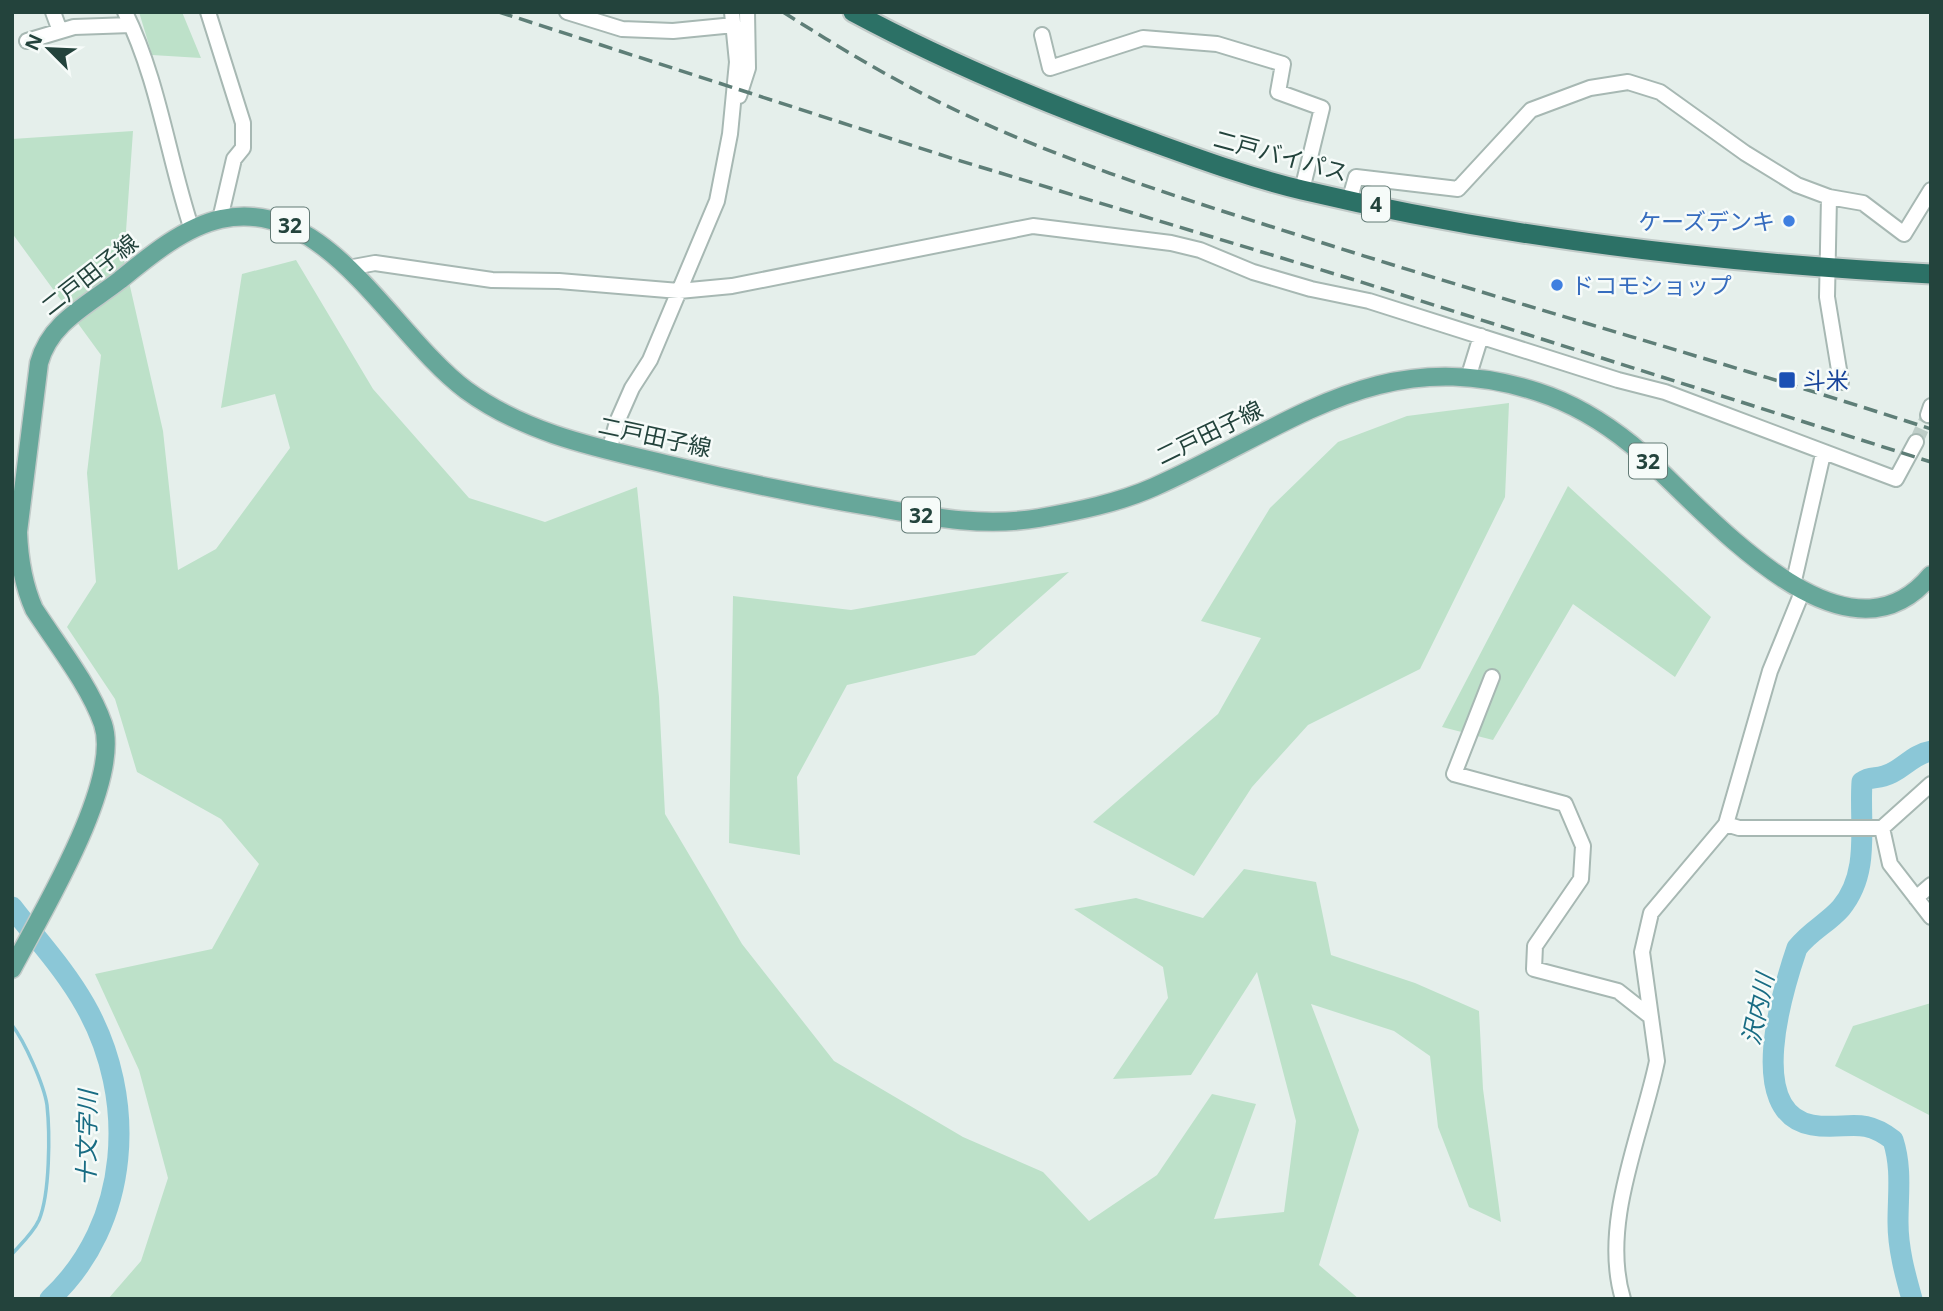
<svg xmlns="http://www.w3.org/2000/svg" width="1943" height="1311" viewBox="0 0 1943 1311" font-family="'Open Sans','Noto Sans JP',sans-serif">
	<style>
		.green { fill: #bde1c9 }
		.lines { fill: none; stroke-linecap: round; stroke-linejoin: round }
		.stream { stroke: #8bc7d7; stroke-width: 3.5 }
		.river { stroke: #8bc7d7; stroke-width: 21 }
		.minor-tunnel { stroke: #becdc8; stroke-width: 14; stroke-dasharray: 14 7; stroke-linecap: butt }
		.minor-casing { stroke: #a7b8b3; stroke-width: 18 }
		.major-casing { stroke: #c1cac8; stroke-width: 21 }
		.highway-casing { stroke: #c1cac8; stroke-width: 23 }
		.minor { stroke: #fff; stroke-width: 14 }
		.major { stroke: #67a79a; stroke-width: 18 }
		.highway { stroke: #2c7166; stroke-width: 19 }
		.rail { stroke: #5e7e77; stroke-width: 3.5; stroke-dasharray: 14 7; stroke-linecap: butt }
		.shop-dot { fill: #3f7fe0; stroke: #f6fbf9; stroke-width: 2.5 }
		.transit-dot { fill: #1a4fb4; stroke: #f6fbf9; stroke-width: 2.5 }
		.labels { text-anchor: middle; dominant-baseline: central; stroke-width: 5; stroke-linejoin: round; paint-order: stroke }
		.shield { fill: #f6fbf9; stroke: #627a75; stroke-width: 2 }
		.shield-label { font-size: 21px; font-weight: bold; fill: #23433c }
		.street-label { font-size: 23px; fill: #23433c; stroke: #f6fbf9 }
		.shop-label { font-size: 23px; fill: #366cbe; stroke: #f6fbf9; text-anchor: end }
		.transit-label { font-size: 23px; fill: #164399; stroke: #f6fbf9; text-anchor: start }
		.water-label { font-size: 24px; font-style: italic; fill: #186c83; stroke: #f6fbf9 }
	</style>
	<rect width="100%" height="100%" fill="#e5efeb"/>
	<path class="green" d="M139,12h43l19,46 -49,-3z
		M133,131l-9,129 39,171 15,139 38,-21 74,-101 -15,-54 -54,14 21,-134 54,-14 77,129 96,109 76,24 92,-35 22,210 6,117 77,130 92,117 129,76 80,35 46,49 68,-46 55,-81 44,10 -42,115 70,-7 12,-91 -39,-149 -66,103 -78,4 55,-81 -5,-31 -89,-58 62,-11 67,20 41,-49 72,13 15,73 84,28 64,28 4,78 18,133 -32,-15 -31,-80 -8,-71 -36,-25 -83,-27 48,126 -40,135 40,34h-1251l33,-38 27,-83 -29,-108 -44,-96 117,-25 47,-85 -38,-45 -84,-47 -22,-73 -48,-72 29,-45 -9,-109 14,-118 -89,-122v-94z
		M1509,403l-4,94 -85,172 -112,56 -56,62 -58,89 -101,-54 125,-108 43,-76 -60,-17 69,-113 68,-66 69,-26z
		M1568,486l143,131 -36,60 -102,-73 -80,136 -51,-13z
		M1069,572l-94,83 -128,30 -50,92 3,78 -71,-12 4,-247 118,14z
		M1931,1003v113l-96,-50 18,-40z"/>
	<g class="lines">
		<path class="stream" d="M12,1025c13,17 32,60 35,80 3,28 3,89 -8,115 -6,13 -17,23 -27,34"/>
		<path class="river" d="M12,907c26,34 52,61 73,98 53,93 46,219 -35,294
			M1912,1299c-7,-25 -14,-50 -14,-77 0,-29 4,-54 -5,-82 -32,-25 -47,-9 -81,-15 -68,-12 -29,-136 -15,-177 13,-17 31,-25 44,-40 30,-36 18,-84 21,-126 8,-6 13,-3 22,-6 17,-4 28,-22 47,-25"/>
		<path class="minor-tunnel" d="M1916,442l12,-27"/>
		<g class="minor-casing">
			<path id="minor" d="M53,12l7,19
				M125,12c34,69 43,146 67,218
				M208,12l35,111v25l-9,11 -14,60
				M567,12l55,17 51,2 61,-6
				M1042,35l8,33 93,-30 74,6 66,20 -5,28 44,16 -20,82
				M27,41l47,-14 57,-2
				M739,96l9,-28 -1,-56
				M1829,197l-2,100 14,85
				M1350,198l6,-21 102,12 73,-79 59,-22 38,-6 32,10 85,61 52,32 32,12 34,6 41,31 27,-44
				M348,268l27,-5 117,17 67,1 120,10 53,-5 301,-60 138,17 29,7 53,22 58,17 58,12 249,79 47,12 231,87 20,-37
				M1469,375l12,-39
				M1928,415l3,-9
				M609,451l8,-29 15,-34 18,-28 67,-159 13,-67 7,-72 -5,-50
				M1793,585l30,-131
				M1492,677l-38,97 111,30 18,42 -2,33 -46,67 -1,23 84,22 33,26
				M1726,824l13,4h143l49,-44
				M1882,828l8,36 41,53
				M1916,898l15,-13
				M1623,1299c-23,-75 19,-165 34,-238l-15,-109 9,-39 75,-89 44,-153 33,-81"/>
		</g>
		<g class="major-casing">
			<path id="major" d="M12,969c29,-55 110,-187 91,-245 -13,-38 -47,-81 -69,-115 -11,-25 -15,-50 -16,-77l21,-169c11,-41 49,-58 81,-83 28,-23 64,-53 101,-61 106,-23 170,115 245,171 63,46 138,59 212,77 62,15 126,28 190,39 57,10 113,22 171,12 39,-7 79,-15 115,-31 136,-60 227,-146 384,-95 34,11 67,31 94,53 66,56 210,238 299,130"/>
		</g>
		<g class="highway-casing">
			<path id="highway" d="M853,12c93,50 189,90 288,126 53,19 106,39 161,52 206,49 418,73 629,84"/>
		</g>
		<use href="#minor" class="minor"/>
		<use href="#major" class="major"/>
		<use href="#highway" class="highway"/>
		<path class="rail" d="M499,12l455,147 404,122 573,181
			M783,12c52,33 105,65 160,92 114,56 238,94 358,132 209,67 421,125 630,193"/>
	</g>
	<g class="shop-dot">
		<circle cx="1789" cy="221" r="7"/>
		<circle cx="1557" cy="285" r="7"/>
	</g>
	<rect class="transit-dot" x="1778" y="371" width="18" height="18" rx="3.5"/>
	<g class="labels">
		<g class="shield">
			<rect x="1362" y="186.5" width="28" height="35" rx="5"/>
			<rect x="271" y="207.5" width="38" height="35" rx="5"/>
			<rect x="1629" y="443.5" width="38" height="35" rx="5"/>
			<rect x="902" y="497.5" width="38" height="35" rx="5"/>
		</g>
		<g class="shield-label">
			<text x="1376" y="204">4</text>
			<text x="290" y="225">32</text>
			<text x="1648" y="461">32</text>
			<text x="921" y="515">32</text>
		</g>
		<g class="street-label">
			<text transform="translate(1281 155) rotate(15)">二戸バイパス</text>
			<text transform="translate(89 274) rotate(-38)">二戸田子線</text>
			<text transform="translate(1209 432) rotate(-26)">二戸田子線</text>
			<text transform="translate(655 436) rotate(12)">二戸田子線</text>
		</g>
		<g class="shop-label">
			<text x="1775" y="221">ケーズデンキ</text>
			<text x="1571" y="285" text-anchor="start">ドコモショップ</text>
		</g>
		<g class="transit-label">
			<text x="1803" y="380">斗米</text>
		</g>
		<g class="water-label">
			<text transform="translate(1757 1009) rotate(-78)">沢内川</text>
			<text transform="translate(86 1138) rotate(-89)">十文字川</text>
		</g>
	</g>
	<rect width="1943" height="1311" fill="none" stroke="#23433c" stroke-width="28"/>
	<g transform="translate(49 49) rotate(294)" stroke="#f6fbf9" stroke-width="5" paint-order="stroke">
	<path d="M0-5L12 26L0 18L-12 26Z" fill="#23433c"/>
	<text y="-10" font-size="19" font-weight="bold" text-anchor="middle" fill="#23433c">N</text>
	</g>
</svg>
